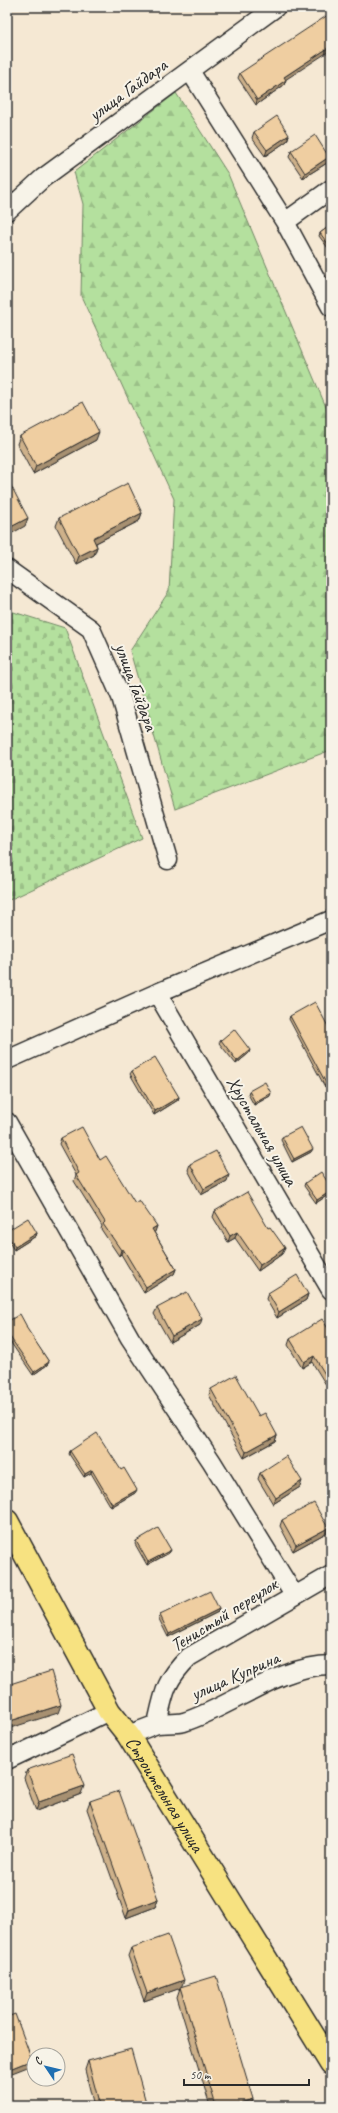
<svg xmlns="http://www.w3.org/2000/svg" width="338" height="2113" viewBox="0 0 338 2113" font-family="Caveat,sans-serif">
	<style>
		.forest { fill: url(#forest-firs); stroke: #708664 }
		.cemetery { fill: url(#cemetery-stones); stroke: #708664 }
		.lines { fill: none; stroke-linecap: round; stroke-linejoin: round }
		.minor-casing { stroke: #2b2b2b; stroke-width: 21 }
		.major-casing { stroke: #2b2b2b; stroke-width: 25 }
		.minor { stroke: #f7f3e8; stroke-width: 18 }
		.major { stroke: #f7e281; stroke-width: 22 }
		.wall { fill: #ceb18a; stroke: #2b2b2b }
		.shaded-wall { fill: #a79071; stroke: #2b2b2b }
		.building { fill: #efcea1; stroke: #2b2b2b }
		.labels { text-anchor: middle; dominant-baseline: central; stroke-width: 4; stroke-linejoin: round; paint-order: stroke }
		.street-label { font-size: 19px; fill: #2b2b2b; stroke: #f7f3e8 }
	</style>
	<defs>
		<pattern id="forest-firs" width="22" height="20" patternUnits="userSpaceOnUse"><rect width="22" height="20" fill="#b4e09e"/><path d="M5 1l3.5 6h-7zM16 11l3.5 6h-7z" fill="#9bc088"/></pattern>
		<pattern id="cemetery-stones" width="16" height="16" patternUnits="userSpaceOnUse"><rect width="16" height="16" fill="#b4e09e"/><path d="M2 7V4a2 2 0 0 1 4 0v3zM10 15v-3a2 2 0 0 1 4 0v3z" fill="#9bc088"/></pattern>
	</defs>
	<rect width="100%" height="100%" fill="#f5e8d3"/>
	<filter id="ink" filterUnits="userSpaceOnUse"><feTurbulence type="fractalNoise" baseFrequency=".025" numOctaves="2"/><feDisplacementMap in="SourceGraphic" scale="8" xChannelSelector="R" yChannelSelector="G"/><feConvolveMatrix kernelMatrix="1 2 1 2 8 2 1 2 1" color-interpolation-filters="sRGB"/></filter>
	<g filter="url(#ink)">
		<path class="forest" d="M176,93l52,81 103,245v331l-156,59 -45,-158 39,-60 5,-92 -93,-203 2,-92 -9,-32z"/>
		<path class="cemetery" d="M7,610l58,18 77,210 -135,63z"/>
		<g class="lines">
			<g class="minor-casing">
				<path id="minor" d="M190,71l95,151 46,85
					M7,211l36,-33 233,-171
					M285,222l46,-33
					M7,569l84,60 30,68 47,163
					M157,993l174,297
					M7,1060l150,-67 174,-73
					M7,1122l123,216 82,124 82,133
					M157,1724c8,-1 19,0 27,-2 48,-15 96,-57 147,-57
					M128,1735l29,-11c7,-32 8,-43 32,-67l142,-82
					M7,1760l102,-49"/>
			</g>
			<g class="major-casing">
				<g id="major">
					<path id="s1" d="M7,1521l102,190 19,24 203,329"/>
				</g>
			</g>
			<use href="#minor" class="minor"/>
			<use href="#major" class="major"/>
		</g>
		<path class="wall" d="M240,73l46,6 -2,6 -28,20 -18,-27z
			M254,132l35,3 -2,6 -22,15 -13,-18z
			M291,151l38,6 -2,6 -24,15 -14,-21z
			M331,225v27l-12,-16 1,-3z
			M20,436l76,4 -63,34 -16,-30z
			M142,513l-3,8 -43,22 1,4 -3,8 -18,9 -20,-38 3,-8z
			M290,1016l41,68 -6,3 -36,-68z
			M221,1040l28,13 -13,11 -17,-21z
			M132,1071l47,26 -1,3 -24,15 -24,-41z
			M249,1091l21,5 -16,9 -6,-11z
			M282,1137l29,15 -19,10 -11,-22z
			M61,1138l39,22 35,43 22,23 -3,6 22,37 -2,5 -30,19 -23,-39 -2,2 -18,-27 1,-3 -28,-45 2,-6 -17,-31z
			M190,1164l37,17 -26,14 -13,-25z
			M305,1183l26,4v6l-15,10 -12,-17z
			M215,1211l53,17 17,20 -3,6 -24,17 -23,-33 -7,4 -15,-25z
			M7,1231l30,2 -1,3 -22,14 -7,-11z
			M268,1293l40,1 -2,6 -29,18 -11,-19z
			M157,1308l43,17 -30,17 -16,-28z
			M7,1322l19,6 23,34 -2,3 -14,10 -24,-35 -2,2z
			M331,1333v60l-19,-31 -10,6 -14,-23 2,-6z
			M211,1389l48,27 18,19 -2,6 -31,17 -35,-63z
			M70,1451l65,42 -24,14 -20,-34 -7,4 -15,-23z
			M260,1473l40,14 -27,17 -15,-25z
			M282,1520l46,8 -2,5 -33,18 -13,-25z
			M136,1541l35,9 -2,3 -22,12 -12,-21z
			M331,1605v8l-2,-3z
			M219,1609l-1,3 -50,25 -9,-18 1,-4z
			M27,1770l54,24 -45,17 -12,-33z
			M90,1801l68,98 -3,8 -29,11 -39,-109z
			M131,1948l50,39 70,119h-41l-33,-109 3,-9 -36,13 -16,-45z
			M88,2061l59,45h-53l-9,-36z"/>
		<path class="shaded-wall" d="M331,46v4l-49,32 2,-5z
			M286,80l-2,5 -28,20 1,-5z
			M289,135l-2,6 -22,15 2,-6z
			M329,157l-2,6 -24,15 2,-5z
			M99,432l-3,8 -63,34 3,-8z
			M142,513l-3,8 -49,25 3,-8z
			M28,518l-3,8 -18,10v-7z
			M97,547l-3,8 -18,9 3,-8z
			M250,1050l-1,3 -13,11 1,-3z
			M331,1081v3l-6,3 1,-4z
			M271,1093l-1,3 -16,9 1,-3z
			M179,1097l-1,3 -24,15 1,-4z
			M313,1149l-2,3 -19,10 2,-3z
			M229,1175l-2,6 -26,14 3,-6z
			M331,1191v2l-15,10 1,-3z
			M157,1226l-2,6 -5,3 2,-6z
			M237,1232l-2,6 -7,4 2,-6z
			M37,1233l-1,3 -22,14 1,-3z
			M285,1248l-3,6 -24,17 2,-6z
			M123,1249l-2,5 -2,2 2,-6z
			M176,1269l-2,5 -30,19 2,-6z
			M308,1294l-2,6 -29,18 2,-6z
			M202,1319l-2,6 -30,17 2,-6z
			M10,1337l-1,3 -2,2v-3z
			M314,1356l-2,6 -10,6 2,-6z
			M49,1362l-2,3 -14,10 1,-3z
			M277,1435l-2,6 -31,17 2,-6z
			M92,1470l-1,3 -7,4 1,-3z
			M302,1481l-2,6 -27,17 3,-6z
			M137,1490l-2,3 -24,14 1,-3z
			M328,1528l-2,5 -33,18 3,-6z
			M171,1550l-2,3 -22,12 1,-3z
			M219,1609l-1,3 -50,25 1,-3z
			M61,1705l-3,8 -51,16v-7z
			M84,1786l-3,8 -45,17 3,-9z
			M158,1899l-3,8 -29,11 3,-8z
			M184,1980l-3,8 -37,13 3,-8z
			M32,2060l-2,6 -23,9v-5z
			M253,2099l-2,7h-20z"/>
		<path class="building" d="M331,13v33l-47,31 2,3 -29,20 -17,-27z
			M277,116l12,19 -22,15 -13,-18z
			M315,135l14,22 -24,16 -14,-22z
			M331,225v23l-11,-15z
			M83,402l16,30 -63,34 -16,-30z
			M7,478l21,40 -21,11z
			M128,483l14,30 -49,25 4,9 -18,9 -20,-38z
			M315,1002l16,30v49l-5,2 -36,-67z
			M234,1029l16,21 -13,11 -16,-21z
			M155,1057l24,40 -24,14 -23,-40z
			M265,1082l6,11 -16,9 -6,-11z
			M82,1127l18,33 6,-4 29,47 4,-3 18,26 -5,3 24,40 -30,18 -23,-38 -2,1 -18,-26 2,-2 -29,-47 3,-2 -18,-35z
			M301,1127l12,22 -19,10 -12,-22z
			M216,1151l13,24 -25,14 -14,-25z
			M321,1172l10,15v4l-14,9 -12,-17z
			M247,1192l21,36 2,-1 15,21 -25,17 -23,-33 -7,4 -15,-25z
			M28,1218l9,15 -22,14 -8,-13v-3z
			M297,1275l11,19 -29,18 -11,-19z
			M187,1292l15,27 -30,17 -15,-28z
			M20,1314l7,13h-1l23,35 -15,10 -24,-35 -3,2v-17z
			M322,1319l9,14v51l-17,-28 -10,6 -14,-23z
			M236,1375l23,41 6,-3 12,22 -31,17 -35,-63z
			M97,1433l24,37 3,-2 13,22 -25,14 -20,-34 -7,4 -15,-23z
			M286,1456l16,25 -26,17 -16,-25z
			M314,1503l14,25 -32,17 -14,-25z
			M158,1528l13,22 -23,12 -12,-21z
			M210,1591l9,18 -50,25 -9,-19z
			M51,1671l10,34 -54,17v-37z
			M72,1754l12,32 -45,16 -12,-32z
			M119,1791l39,108 -29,11 -39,-109z
			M168,1935l16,45 -37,13 -16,-45z
			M216,1976l37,123 -22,7h-15l-36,-119z
			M15,2014l17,46 -25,10v-53z
			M131,2049l16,57h-47l-12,-45z"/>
	</g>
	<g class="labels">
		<g class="street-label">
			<text transform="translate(128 90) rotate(-36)">улица Гайдара</text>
			<text transform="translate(136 687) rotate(70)">улица Гайдара</text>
			<text transform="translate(262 1131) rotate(60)">Хрустальная улица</text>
			<text transform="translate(224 1615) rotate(-32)">Тенистый переулок</text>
			<text transform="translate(235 1676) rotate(-24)">улица Куприна</text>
			<text stroke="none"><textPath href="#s1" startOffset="316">Строительная улица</textPath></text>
		</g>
	</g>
	<rect width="338" height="2113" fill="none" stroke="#f7f3e8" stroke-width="24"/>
	<rect x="12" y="12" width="314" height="2089" fill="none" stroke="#2b2b2b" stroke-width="1.5" filter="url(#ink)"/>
	<g transform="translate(46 2067) rotate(305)"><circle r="19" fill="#f7f3e8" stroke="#a5a39c"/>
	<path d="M0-3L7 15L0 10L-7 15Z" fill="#1f6fb2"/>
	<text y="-6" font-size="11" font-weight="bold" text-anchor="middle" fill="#2b2b2b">С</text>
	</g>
	<path d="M184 2079v6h125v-6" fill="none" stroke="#2b2b2b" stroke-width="2"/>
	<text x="190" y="2079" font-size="12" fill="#2b2b2b" stroke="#f7f3e8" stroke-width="3" paint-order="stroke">50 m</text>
</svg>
